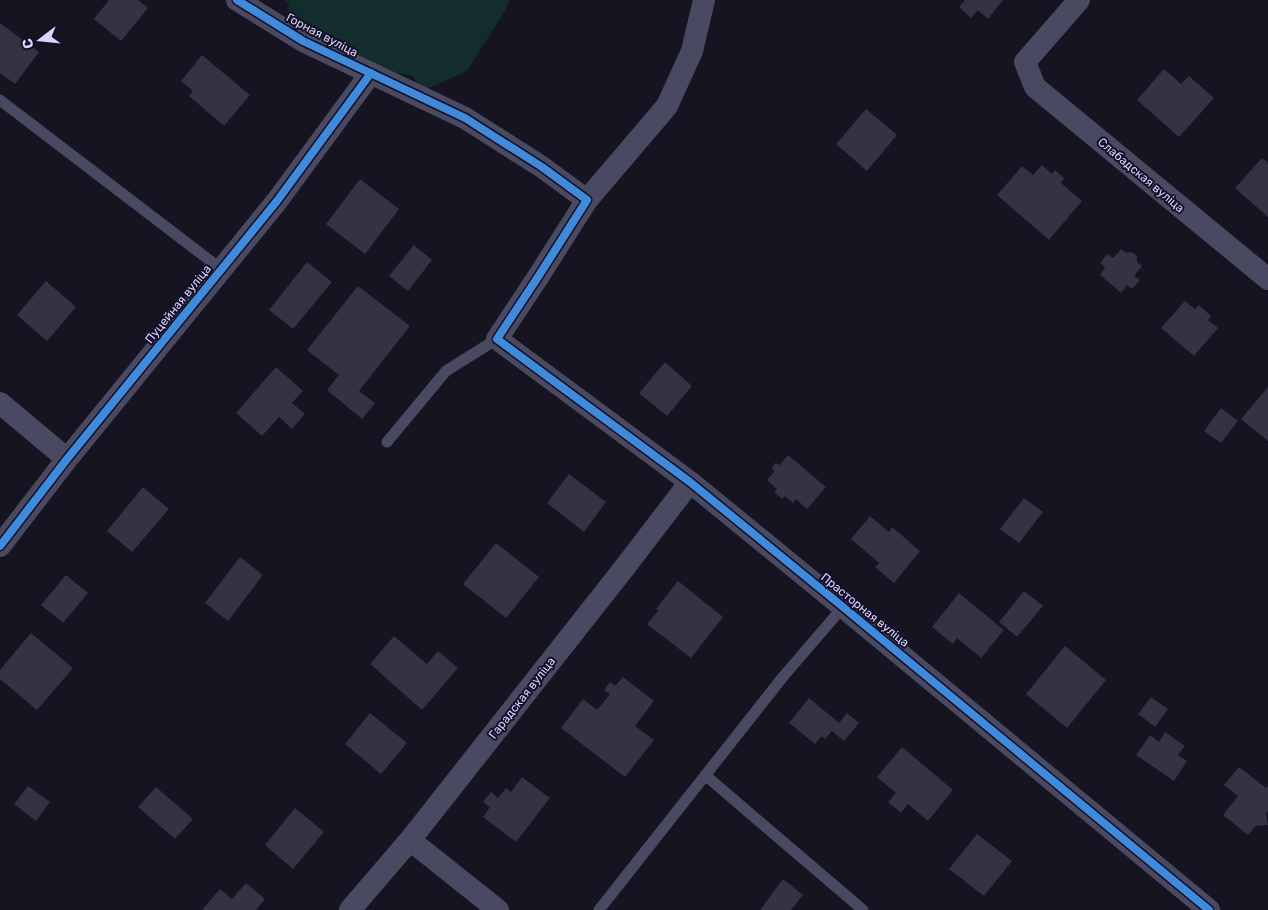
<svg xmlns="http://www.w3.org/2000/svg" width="1268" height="910" viewBox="0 0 1268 910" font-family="Rubik,sans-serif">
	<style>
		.green { fill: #132c2d }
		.building { fill: #343243 }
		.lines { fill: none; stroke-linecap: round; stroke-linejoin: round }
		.service { stroke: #4a4962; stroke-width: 11 }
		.minor { stroke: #4a4962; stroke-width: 22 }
		.cycleway-casing { stroke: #130f26; stroke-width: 11 }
		.cycleway { stroke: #408adc; stroke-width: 8 }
		.labels { text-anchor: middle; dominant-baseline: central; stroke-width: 4; stroke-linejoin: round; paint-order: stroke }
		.street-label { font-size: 12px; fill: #d9d4ff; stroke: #130f26 }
	</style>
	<rect width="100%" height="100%" fill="#161421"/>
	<path class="green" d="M284,0h226l-7,14 -36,57 -43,19 -12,-14 -29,-6 -98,-44 4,-21z"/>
	<path class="building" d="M109,0h29l10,8 -27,33 -27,-22z
		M965,0h38l-15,19 -10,-9 -7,8 -12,-11z
		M0,23l39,29 -24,32 -15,-11z
		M202,55l48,40 -26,31 -35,-30 4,-5 -12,-10z
		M1164,69l17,15 8,-8 25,22 -35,39 -42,-37z
		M866,109l31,26 -30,36 -31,-27z
		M1262,158l6,5v54l-33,-29z
		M1042,165l10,9 3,-4 9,8 -3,5 21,18 -33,39 -52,-45 25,-29 11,9z
		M360,179l39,30 -34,45 -39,-30z
		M414,245l18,15 -24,31 -19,-15z
		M1121,249l5,4 4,-1 4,1 3,3v6l5,4 -8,10 6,4 -8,9 -5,-4 -6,8 -21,-18 5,-8 -5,-4 7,-9 6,4z
		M307,262l25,20 -39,47 -24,-19z
		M46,281l30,26 -29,34 -30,-26z
		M358,286l52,40 -51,65 16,12 -13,16 -35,-29 12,-15 -32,-25z
		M1185,301l10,8 4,-4 12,11 -3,4 10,8 -24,28 -33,-28z
		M665,362l27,24 -25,30 -28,-23z
		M276,367l27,24 -11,12 13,11 -13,15 -13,-12 -17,19 -26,-23z
		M1268,387v54l-27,-22z
		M1221,408l17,13 -17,22 -17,-12z
		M788,455l38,32 -19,22 -11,-10 -3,4 -8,-7 -3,3 -8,-7 3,-3 -10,-9 7,-8 -2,-4 3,-5 5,2z
		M569,474l37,28 -22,30 -37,-29z
		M143,487l26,22 -37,43 -25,-21z
		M1024,498l19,14 -24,31 -19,-14z
		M870,516l19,16 3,-5 28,24 -26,32 -19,-16 4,-4 -28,-24z
		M496,543l43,34 -33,41 -43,-34z
		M240,557l23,18 -35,46 -23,-18z
		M66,575l22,18 -25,30 -22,-18z
		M678,581l45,36 -32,41 -44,-34 11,-13 -2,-2z
		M1024,591l19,15 -26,31 -18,-15z
		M959,593l45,37 -23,28 -24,-20 -4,6 -21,-17z
		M31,633l42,35 -36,42 -37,-31v-9z
		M394,636l33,28 11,-13 20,17 -36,42 -52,-46z
		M1065,646l41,34 -39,48 -41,-34z
		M623,677l31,24 -19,25 19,14 -29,37 -64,-49 22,-29 14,11 13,-16 -6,-4 6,-8 5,4z
		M1151,697l17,12 -13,18 -17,-13z
		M809,698l30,25 8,-10 12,10 -15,18 -12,-10 -7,8 -3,-3 -7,8 -26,-21z
		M370,713l37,30 -26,31 -36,-30z
		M1165,732l20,14 -7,9 9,6 -13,20 -38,-26 14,-20 9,7z
		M902,747l51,43 -25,31 -20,-17 -7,9 -13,-11 8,-9 -19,-16z
		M1239,767l27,21 2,-2v25l-2,2 2,12 -12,1 -8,9 -25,-20 15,-19 -14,-11z
		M522,777l28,21 -34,44 -33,-25 7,-10 -7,-5 8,-10 7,6 8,-10 5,4z
		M28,786l22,16 -14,19 -22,-17z
		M156,787l37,32 -18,20 -37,-32z
		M295,808l29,24 -31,37 -28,-24z
		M977,834l35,27 -28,35 -35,-27z
		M783,879l20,16 -12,15h-31z
		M246,883l19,16 -9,11h-54l18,-21 12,10z"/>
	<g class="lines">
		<path class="service" d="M0,100l221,169
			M387,442l59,-71 51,-32
			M705,775l158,135
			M599,910l183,-232 61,-71"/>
		<path class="minor" d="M237,0l66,41 162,77 77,49 45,33 -49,77 -41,62 193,143 153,125 366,303
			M1079,0l-54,62 10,25 233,192
			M587,200l80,-94 25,-55 12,-51
			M0,403l67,56
			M0,546l67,-87 210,-258 94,-128
			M410,840l88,70
			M350,910l60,-70 215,-273 65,-85"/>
		<g class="cycleway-casing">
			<path id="cycleway" d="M237,0l66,41 162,77 77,49 45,33 -49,77 -41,62 193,143 153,125 366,303
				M0,546l67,-87 210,-258 94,-128"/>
		</g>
		<use href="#cycleway" class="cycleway"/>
	</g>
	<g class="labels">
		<g class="street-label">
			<text transform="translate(322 35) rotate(28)">Горная вуліца</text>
			<text transform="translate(1141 175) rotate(40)">Слабадская вуліца</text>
			<text transform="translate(178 304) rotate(-51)">Пуцейная вуліца</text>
			<text transform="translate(865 610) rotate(39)">Прасторная вуліца</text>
			<text transform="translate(522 698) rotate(-52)">Гарадская вуліца</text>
		</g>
	</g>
	<g transform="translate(40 40) rotate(254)" stroke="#130f26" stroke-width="4" paint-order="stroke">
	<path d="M0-4L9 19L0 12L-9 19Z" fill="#d9d4ff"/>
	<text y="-8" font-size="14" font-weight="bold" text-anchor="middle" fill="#d9d4ff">С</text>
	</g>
</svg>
